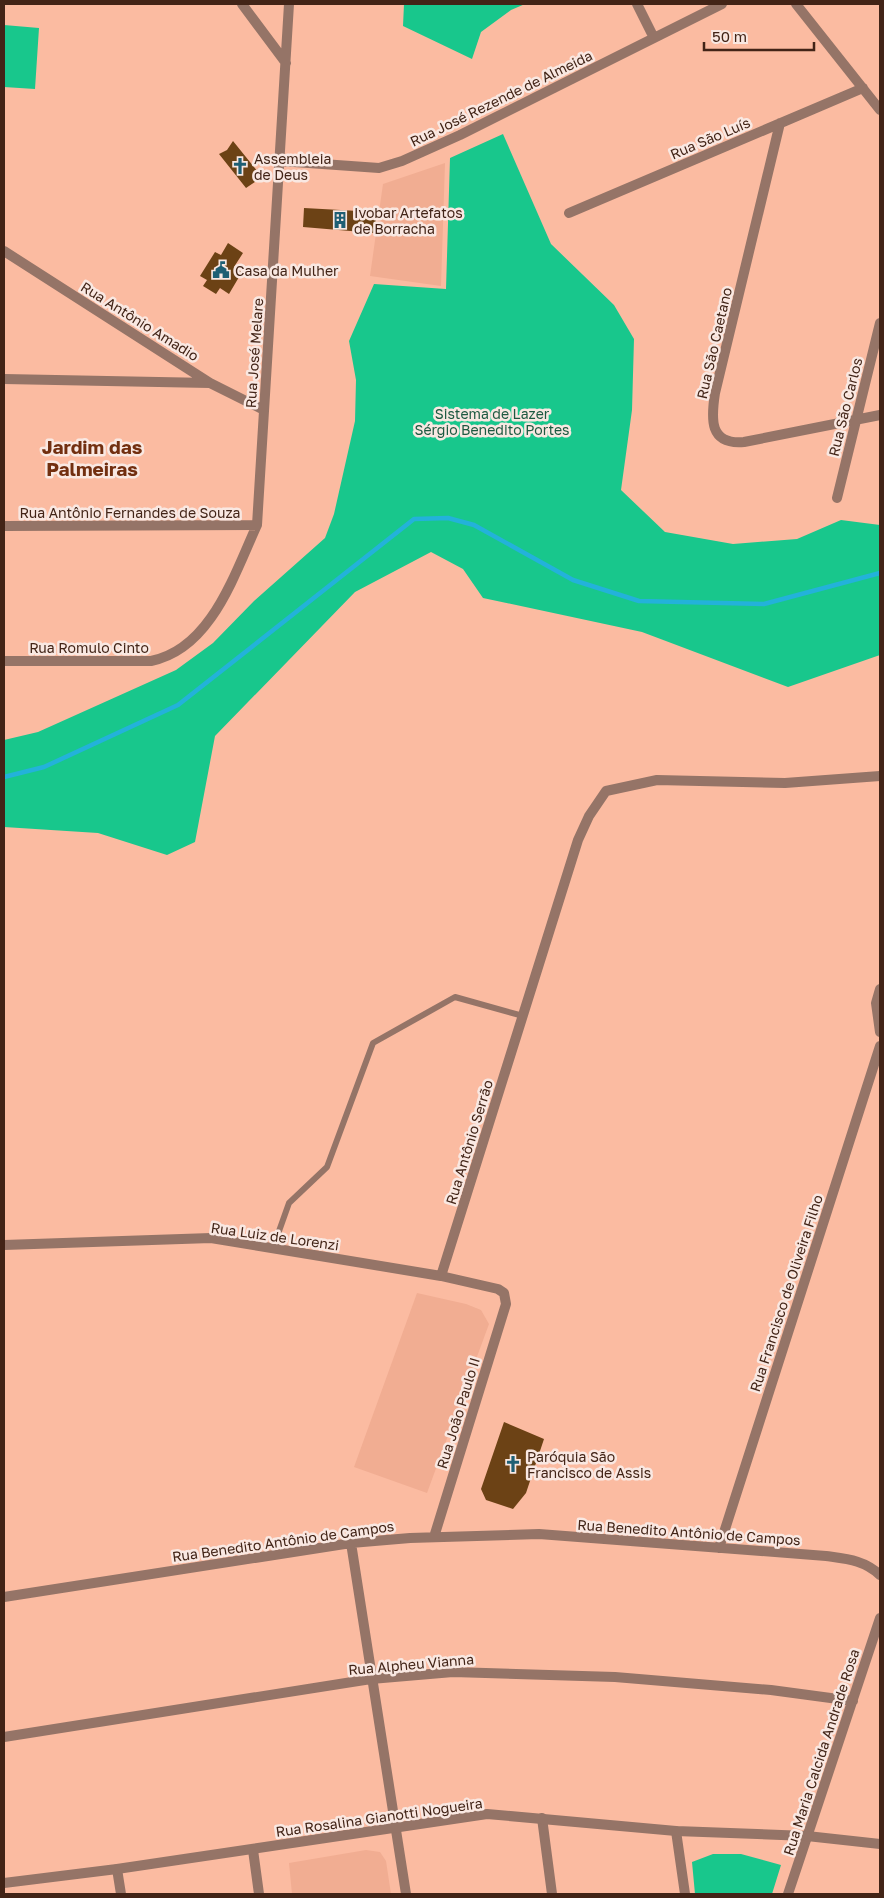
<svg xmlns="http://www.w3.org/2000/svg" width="884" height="1898" viewBox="0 0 884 1898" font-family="'Golos Text',sans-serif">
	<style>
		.built { fill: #f1ad92 }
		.green { fill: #18c78c }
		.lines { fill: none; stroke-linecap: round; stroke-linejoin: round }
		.stream { stroke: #23b2da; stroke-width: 4.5 }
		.building { fill: #6c4215 }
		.service { stroke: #957467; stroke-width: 6 }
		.minor { stroke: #957467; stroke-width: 10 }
		.tertiary { stroke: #957467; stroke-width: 10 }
		.labels { text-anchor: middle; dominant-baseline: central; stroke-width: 5; stroke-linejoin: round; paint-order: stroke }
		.street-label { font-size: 14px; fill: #422417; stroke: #f9e8e2 }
		.poi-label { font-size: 14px; fill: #422417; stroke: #f9e8e2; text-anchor: start }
		.park-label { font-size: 14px; fill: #1d5941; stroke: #f9e8e2 }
		.district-label { font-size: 19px; font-weight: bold; fill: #722f10; stroke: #f9e8e2 }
	</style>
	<rect width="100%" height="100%" fill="#fbbba1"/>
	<path class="built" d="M445,163l-4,123 -71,-10 13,-92z
		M417,1293l49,11 15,6 8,14 -62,169 -73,-26z
		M366,1850l14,2 6,9 5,33h-99l-3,-31z"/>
	<path class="green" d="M404,4h121l-14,6 -30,22 -9,27 -69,-33z
		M4,25l35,3 -4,61 -31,-2z
		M503,134l48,110 63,61 20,34 -2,71 -11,80 44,42 68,12 64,-5 44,-19 39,5v130l-92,32 -146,-55 -159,-34 -20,-29 -32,-17 -76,40 -140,144 -20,106 -28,13 -69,-22 -94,-6v-87l34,-8 138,-62 37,-27 41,-42 71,-63 9,-24 21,-93 1,-41 -7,-39 25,-57 72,5 4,-131z
		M713,1854h28l40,11 -9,29h-77l-3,-32z"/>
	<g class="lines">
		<path class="stream" d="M4,777l40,-10 134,-62 236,-186 34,-1 26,7 99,55 66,21 125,3 116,-31"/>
	</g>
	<path class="building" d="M233,141l29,36 -16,11 -27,-34 8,-4z
		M304,208l73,4 -3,21 -71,-6z
		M228,243l15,10 -9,14 8,5 -13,22 -9,-6 -4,6 -13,-8 4,-6 -7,-4 15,-24 6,3z
		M504,1422l40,17 -18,54 -13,16 -27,-9 -5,-11z"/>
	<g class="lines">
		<path class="service" d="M273,1248l16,-45 38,-36 46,-124 82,-46 68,19"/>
		<path class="minor" d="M242,4l44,59
			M637,4l17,34
			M796,4l84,106
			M780,123l-65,270c-4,26 -6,52 29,49l136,-27
			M280,161l99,7 23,-7 58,-26 262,-131
			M569,213l294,-125
			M4,251l206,132 54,27
			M4,379l206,4
			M837,498l43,-175
			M4,526l253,-1
			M4,661h147c60,-12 83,-86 106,-136l32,-521
			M880,989l-4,14 4,29
			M4,1245l207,-7 230,38 57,13 6,4 2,11 -72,233
			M441,1276l137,-436 11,-24 17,-25 51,-11 128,3 95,-7
			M351,1543l55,351
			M719,1548l161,-502
			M4,1597l347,-54 59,-5 129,-4 287,22c21,3 38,4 54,19
			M4,1737l367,-58 82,-7 162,5 156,13 82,11
			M542,1818l10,76
			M676,1831l9,63
			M253,1850l6,44
			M117,1869l4,25
			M788,1894l92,-276"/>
		<path class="tertiary" d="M4,1883l113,-14 370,-55 189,17 131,5 73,8"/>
	</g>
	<defs>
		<g id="church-bare" transform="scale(1.35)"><path d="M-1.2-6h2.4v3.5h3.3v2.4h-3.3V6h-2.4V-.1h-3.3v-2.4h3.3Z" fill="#1e5f74" stroke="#f9e8e2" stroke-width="2.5" paint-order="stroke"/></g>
		<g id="building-bare" transform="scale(1.35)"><path d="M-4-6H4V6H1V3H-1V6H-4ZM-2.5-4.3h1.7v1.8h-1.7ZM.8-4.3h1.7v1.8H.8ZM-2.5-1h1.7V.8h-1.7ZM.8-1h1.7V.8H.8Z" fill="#1e5f74" stroke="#f9e8e2" stroke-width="2.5" paint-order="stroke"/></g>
		<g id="civic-bare" transform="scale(1.35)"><path d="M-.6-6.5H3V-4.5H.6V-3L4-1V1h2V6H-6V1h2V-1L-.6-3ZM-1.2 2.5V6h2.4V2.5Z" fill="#1e5f74" stroke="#f9e8e2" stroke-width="2.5" paint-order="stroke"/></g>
	</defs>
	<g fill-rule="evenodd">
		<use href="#church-bare" x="240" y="166"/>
		<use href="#building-bare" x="340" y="220"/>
		<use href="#civic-bare" x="221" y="270"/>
		<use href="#church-bare" x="513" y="1464"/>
	</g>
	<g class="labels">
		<g class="street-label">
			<text transform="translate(501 98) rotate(-26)">Rua José Rezende de Almeida</text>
			<text transform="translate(710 138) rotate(-23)">Rua São Luís</text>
			<text transform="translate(140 321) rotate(32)">Rua Antônio Amadio</text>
			<text transform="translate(714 343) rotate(-77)">Rua São Caetano</text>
			<text transform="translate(254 353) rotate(-86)">Rua José Melare</text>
			<text transform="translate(845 407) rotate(-76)">Rua São Carlos</text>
			<text x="130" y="512">Rua Antônio Fernandes de Souza</text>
			<text x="89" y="647">Rua Romulo Cinto</text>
			<text transform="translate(469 1142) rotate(-73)">Rua Antônio Serrão</text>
			<text transform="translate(275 1236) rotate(8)">Rua Luiz de Lorenzi</text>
			<text transform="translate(786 1293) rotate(-72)">Rua Francisco de Oliveira Filho</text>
			<text transform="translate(458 1413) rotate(-73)">Rua João Paulo II</text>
			<text transform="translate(689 1532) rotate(4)">Rua Benedito Antônio de Campos</text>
			<text transform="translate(283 1541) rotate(-8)">Rua Benedito Antônio de Campos</text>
			<text transform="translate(411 1664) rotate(-5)">Rua Alpheu Vianna</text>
			<text transform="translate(821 1752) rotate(-72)">Rua Maria Calcida Andrade Rosa</text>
			<text transform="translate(379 1817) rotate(-8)">Rua Rosalina Gianotti Nogueira</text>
		</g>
		<g class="poi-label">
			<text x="254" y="158">Assembleia<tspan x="254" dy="16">de Deus</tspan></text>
			<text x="354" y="212">Ivobar Artefatos<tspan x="354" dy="16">de Borracha</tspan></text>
			<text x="235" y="270">Casa da Mulher</text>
			<text x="527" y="1456">Paróquia São<tspan x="527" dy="16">Francisco de Assis</tspan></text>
		</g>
		<g class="park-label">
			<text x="492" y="413">Sistema de Lazer<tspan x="492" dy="16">Sérgio Benedito Portes</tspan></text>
		</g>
		<g class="district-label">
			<text x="92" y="446">Jardim das<tspan x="92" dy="22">Palmeiras</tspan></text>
		</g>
	</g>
	<rect width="884" height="1898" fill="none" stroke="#422417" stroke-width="10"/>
	<path d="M704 42v8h110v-8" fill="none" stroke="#422417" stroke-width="2.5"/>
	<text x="712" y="42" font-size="15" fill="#422417" stroke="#f9e8e2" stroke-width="4" paint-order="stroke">50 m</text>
</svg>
